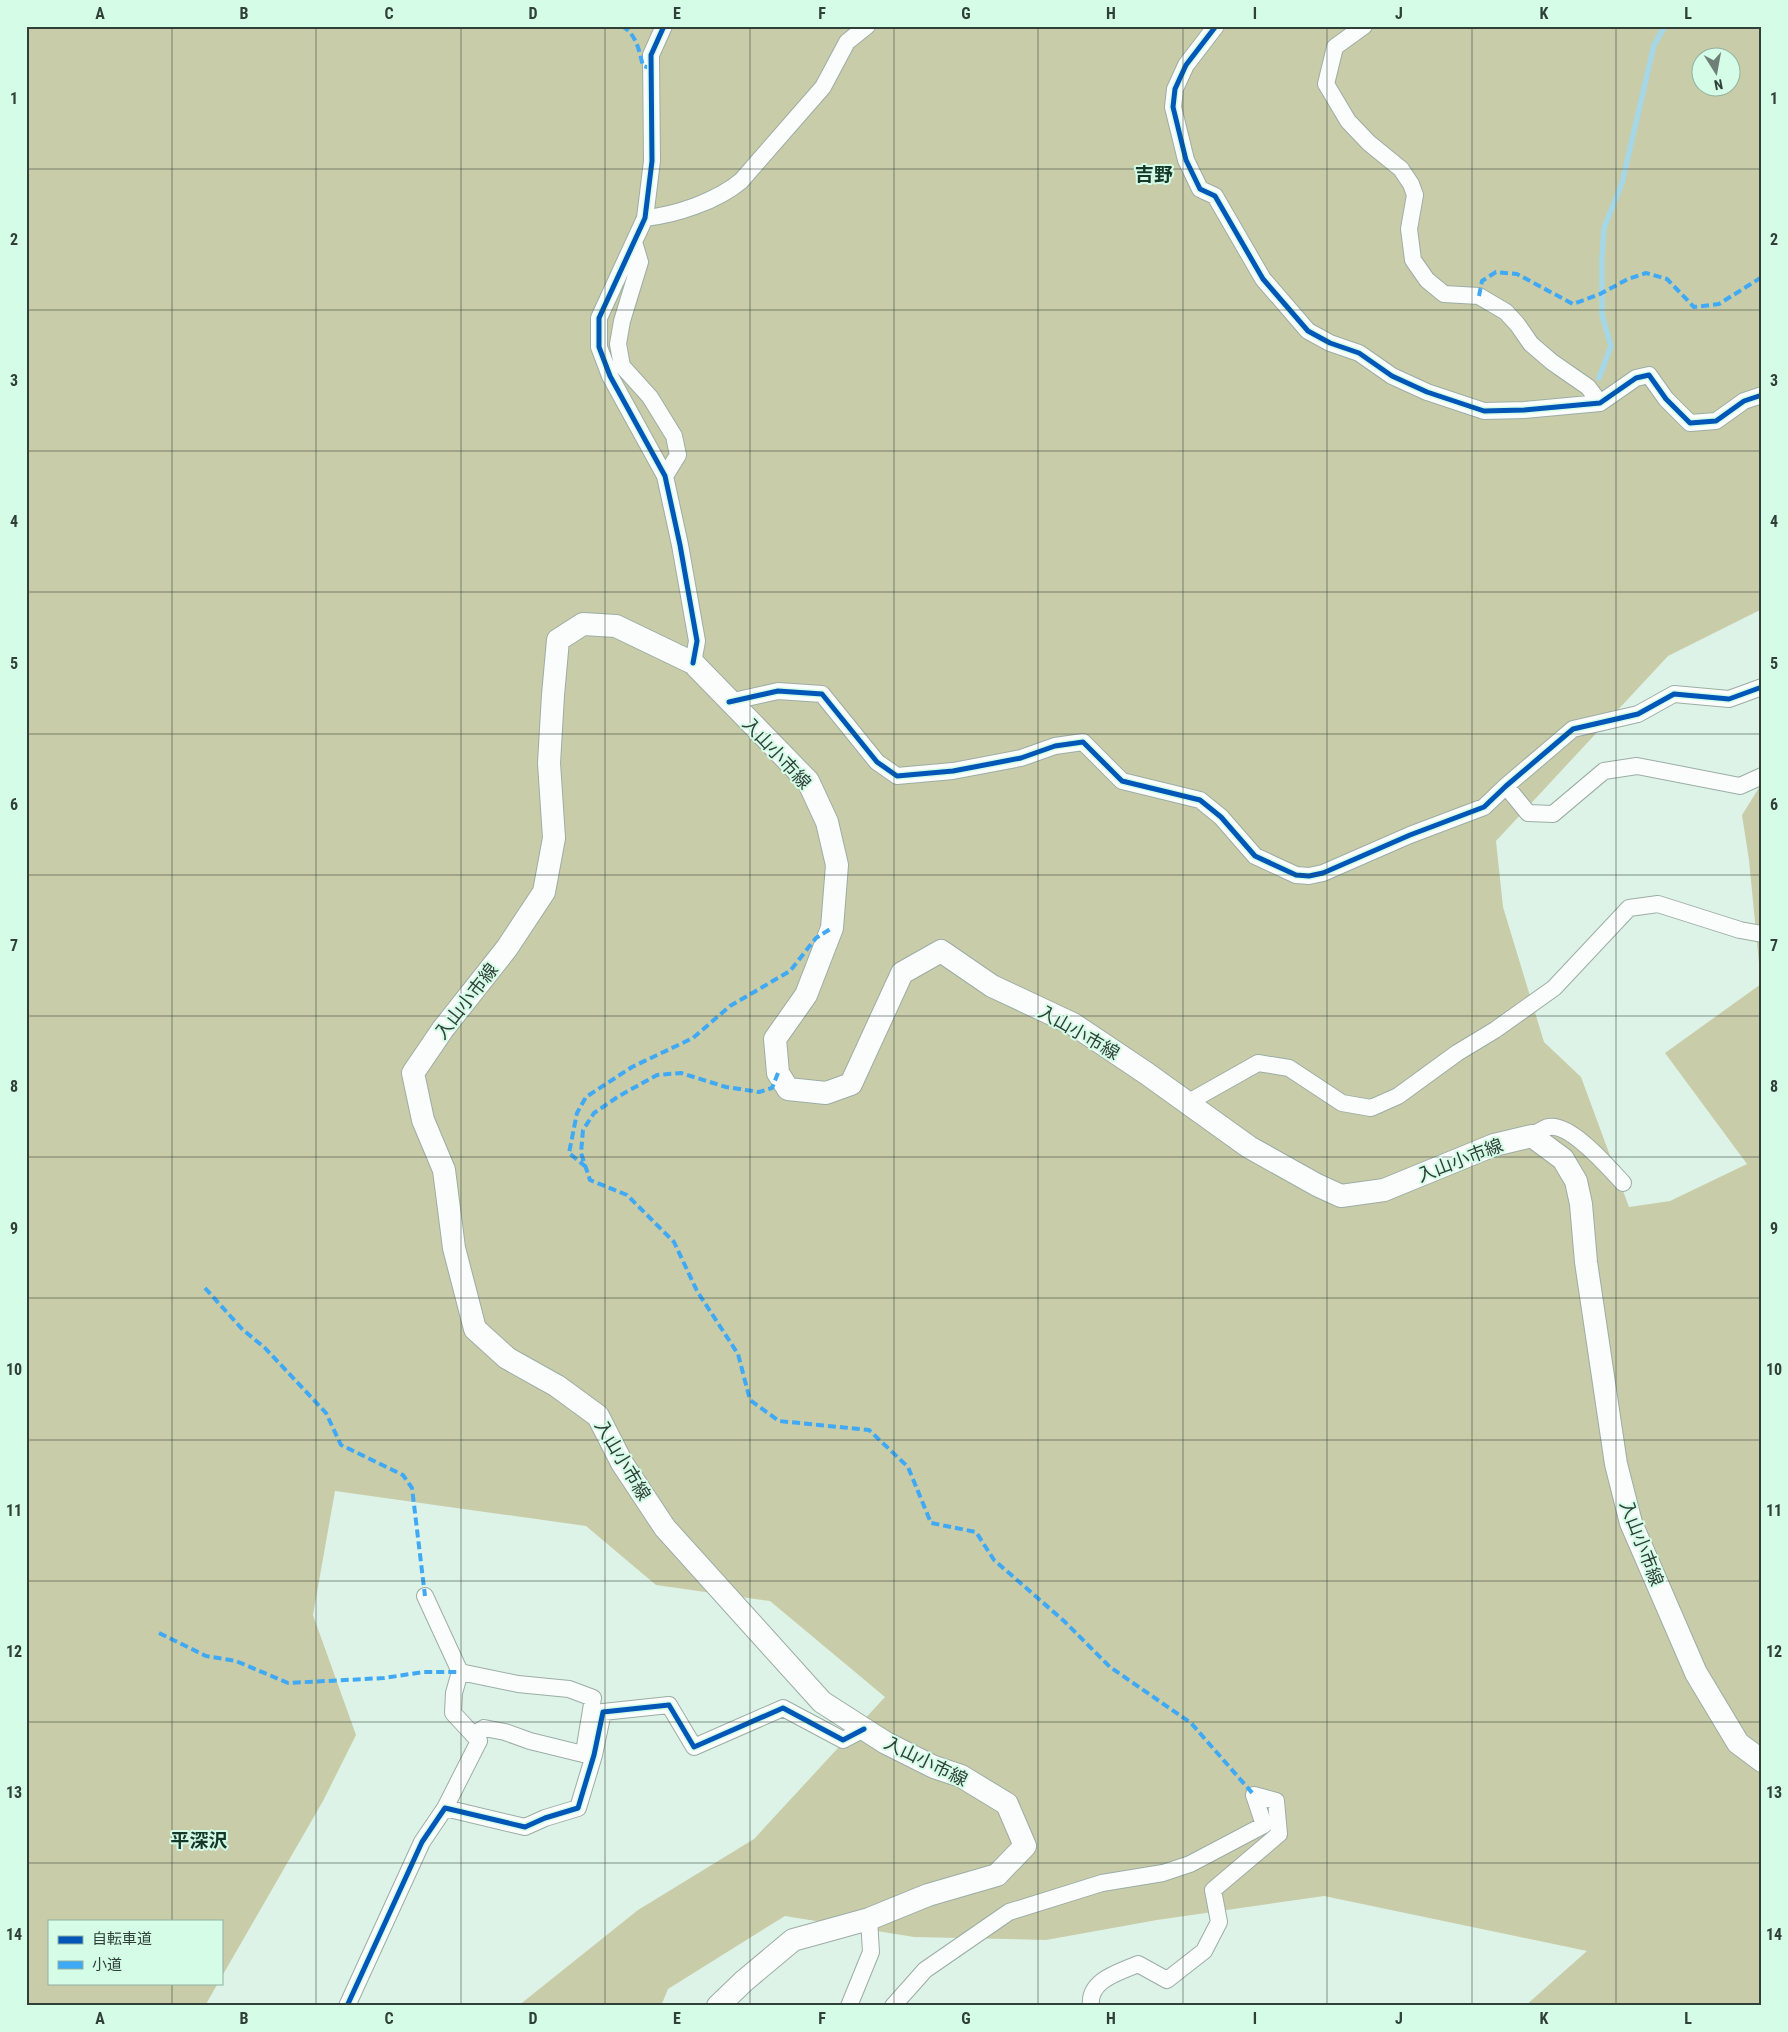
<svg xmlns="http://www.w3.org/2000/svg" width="1788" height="2032" viewBox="0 0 1788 2032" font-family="'Roboto Condensed','Noto Sans JP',sans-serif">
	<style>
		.forest { fill: #c9cca9; fill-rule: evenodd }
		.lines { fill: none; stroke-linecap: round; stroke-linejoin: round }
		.stream { stroke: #a5d7e7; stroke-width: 5.5 }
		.minor-casing { stroke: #9cada4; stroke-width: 18 }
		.secondary-casing { stroke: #9cada4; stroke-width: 24 }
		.minor { stroke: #fafdfc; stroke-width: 16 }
		.secondary { stroke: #fafdfc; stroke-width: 22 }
		.quiet { stroke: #3fa9f5; stroke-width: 4; stroke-dasharray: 8 4; stroke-linecap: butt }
		.cycleway-casing { stroke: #d4fce7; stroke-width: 8 }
		.cycleway { stroke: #0057b8; stroke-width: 5 }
		.grid { fill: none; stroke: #304038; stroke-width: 1; stroke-opacity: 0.55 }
		.labels { text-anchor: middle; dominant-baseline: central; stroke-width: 4; stroke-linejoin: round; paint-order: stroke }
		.street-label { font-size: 18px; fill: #304038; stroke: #d4fce7 }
		.neighbourhood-label { font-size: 19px; font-weight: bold; fill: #163829; stroke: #d4fce7 }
		.neatline { fill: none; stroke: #304038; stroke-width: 2 }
		.grid-label { font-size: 16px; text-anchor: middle; font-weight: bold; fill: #304038 }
	</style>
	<rect width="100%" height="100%" fill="#ddf3e8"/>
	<path class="forest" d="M26,26h1736v583l-94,47 -172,185 7,66 41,135 37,35 48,130 41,-6 77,-37 -82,-111 96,-69 -12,-124 -7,-45 20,-32v1223h-237l62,-55 -263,-55 -167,24 -111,20 -132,-3 -129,-21 -117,73 -7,17h-143l120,-96 116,-71 131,-142 -115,-96 -114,-16 -70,-59 -251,-35 -22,124 43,120 -33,66 -102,177v-57h-172v62h169l-13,23h-179zM1700,58h30v30h-30z"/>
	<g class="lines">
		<path class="stream" d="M1599,378l12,-32 -9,-31v-57l2,-30 18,-45 32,-138 11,-19"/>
		<g class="minor-casing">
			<path id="minor" d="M664,26l-13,29 1,106 -7,57 -46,100v29l11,29 55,100 15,69 17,96 -4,22
				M1216,26l-30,39 -11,24 -2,18 13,53 14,29 15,7 48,83 45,52 22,12 29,10 33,23 35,16 57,19 40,-1 76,-7 36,-25 13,-3 17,24 24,24 26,-2 28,-20 18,-6
				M1364,26l-29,21 -9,37 22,37 21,22 32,26 10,15 4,11 -6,34 4,31 14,20 17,14 35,2 27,16 11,12 14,20 21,18 36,25 12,16
				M645,218c31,-3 72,-17 96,-37l82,-94 24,-45 20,-16
				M634,242l6,20 -18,59 -4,23 4,22 28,31 24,39 4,19 -13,21
				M729,702l49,-11 44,3 55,68 20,14 56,-5 68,-13 34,-12 28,-4 39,39 78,19 21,17 34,39 41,19 13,1 14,-3 87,-38 74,-28 22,-21 67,-57 65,-15 36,-20 55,5 33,-12
				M1506,786l22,27 25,1 51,-43 33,-5 103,20 22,-10
				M1187,1103l71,-40 31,5 53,35 29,5 27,-12 59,-43 38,-23 59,-42 75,-80 29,-4 82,26 22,4
				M1532,1136c5,-3 11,-8 17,-9 22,-4 60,41 74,56
				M425,1596l35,76 -6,21 -1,20 26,28 -34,67
				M460,1672l58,12 51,5 24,9 -9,54
				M473,1735l11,-7 21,4 25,9 53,13
				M347,2006l75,-164 23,-34 80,19 20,-9 33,-10 16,-53 9,-43 66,-7 25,42 89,-39 60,32 21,-11
				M849,2006l22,-54 -2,-33
				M893,2006l32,-36 84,-58 93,-29 61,-10 27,-9 74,-39 -10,-30
				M1091,2006c-3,-26 27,-33 47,-42l29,16 37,-29 15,-29 -6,-32 66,-56 -3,-33 -22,-6"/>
		</g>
		<g class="secondary-casing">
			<path id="secondary" d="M718,2006l26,-25 49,-41 76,-21 59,-24 69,-20 28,-29 -18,-42 -46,-28 -27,-9 -48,-24 -64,-41 -157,-174 -43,-65 -24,-47 -41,-30 -50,-28 -32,-29 -21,-81 -10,-78 -21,-50 -10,-47 30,-44 64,-81 37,-56 10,-54 -5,-75 4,-68 5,-55 25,-16 33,2 77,37 115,118 19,41 10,43 -5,63 -26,67 -31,44 3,34 10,16 38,4 25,-9 51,-111 39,-22 51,35 81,38 73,49 103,74 68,38 24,11 43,-6 110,-45 38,-9 31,23 13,22 5,23 5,58 30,202 15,59 65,150 42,70 24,18"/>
		</g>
		<use href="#minor" class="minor"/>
		<use href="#secondary" class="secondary"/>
		<path class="quiet" d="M622,26c15,9 17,25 21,40l8,2
			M1479,296l3,-15 14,-9 21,2 56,30 27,-10 28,-15 18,-6 21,6 27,28 25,-3 43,-27
			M778,1073l-6,15 -13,4 -33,-5 -45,-14 -24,2 -38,21 -25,17 -11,17 -2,23 9,27 37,15 47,47 23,49 41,63 12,46 29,21 90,9 39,37 23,56 45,9 18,28 70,61 46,46 81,56 63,72
			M586,1167l-17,-14 8,-40 9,-16 46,-30 61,-29 37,-32 60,-35 26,-33 16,-10
			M205,1288l37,41 23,19 61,65 15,32 62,30 9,13 13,108
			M159,1633l47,23 30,5 52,22 96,-5 40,-6h36"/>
		<g class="cycleway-casing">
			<path id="cycleway" d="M664,26l-13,29 1,106 -7,57 -46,100v29l11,29 55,100 15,69 17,96 -4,22
				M1216,26l-30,39 -11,24 -2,18 13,53 14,29 15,7 48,83 45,52 22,12 29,10 33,23 35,16 57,19 40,-1 76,-7 36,-25 13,-3 17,24 24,24 26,-2 28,-20 18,-6
				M729,702l49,-11 44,3 55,68 20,14 56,-5 68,-13 34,-12 28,-4 39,39 78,19 21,17 34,39 41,19 13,1 14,-3 87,-38 74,-28 22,-21 67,-57 65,-15 36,-20 55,5 33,-12
				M347,2006l75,-164 23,-34 80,19 20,-9 33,-10 16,-53 9,-43 66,-7 25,42 89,-39 60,32 21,-11"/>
		</g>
		<use href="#cycleway" class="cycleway"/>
	</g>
	<path class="grid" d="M172,26v1895M316,26v1980M461,26v1980M605,26v1980M750,26v1980M894,26v1980M1038,26v1980M1183,26v1980M1327,26v1980M1472,26v1980M1616,26v1980M26,169h1736M26,310h1736M26,451h1736M26,592h1736M26,734h1736M26,875h1736M26,1016h1736M26,1157h1736M26,1298h1736M26,1440h1736M26,1581h1736M26,1722h1736M26,1863h1736M172,1983v23"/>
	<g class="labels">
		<g class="street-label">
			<text transform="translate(777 753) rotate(47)">入山小市線</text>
			<text transform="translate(466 1001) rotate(-52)">入山小市線</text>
			<text transform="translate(1079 1032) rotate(30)">入山小市線</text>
			<text transform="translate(1460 1160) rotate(-21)">入山小市線</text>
			<text transform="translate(623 1460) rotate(59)">入山小市線</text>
			<text transform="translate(1642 1543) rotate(69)">入山小市線</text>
			<text transform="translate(926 1761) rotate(26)">入山小市線</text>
		</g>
		<g class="neighbourhood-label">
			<text x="1154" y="174">吉野</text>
			<text x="199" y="1840">平深沢</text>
		</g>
	</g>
	<rect width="1788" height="2032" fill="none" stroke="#d4fce7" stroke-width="55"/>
	<rect x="48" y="1920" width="175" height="65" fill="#d4fce7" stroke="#92b1a1"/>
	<rect x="58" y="1936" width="25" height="8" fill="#0057b8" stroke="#92b1a1"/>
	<text x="92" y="1944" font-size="15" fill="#304038">自転車道</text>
	<rect x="58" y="1961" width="25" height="8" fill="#3fa9f5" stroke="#92b1a1"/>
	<text x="92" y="1970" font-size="15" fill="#304038">小道</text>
	<g transform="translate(1716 72) rotate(169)"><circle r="24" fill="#d4fce7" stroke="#92b1a1"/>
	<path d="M0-4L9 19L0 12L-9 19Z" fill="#6d7f76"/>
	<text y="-8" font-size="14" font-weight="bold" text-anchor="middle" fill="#304038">N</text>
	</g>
	<rect x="28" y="28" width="1732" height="1976" class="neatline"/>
	<g class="grid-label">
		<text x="100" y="19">A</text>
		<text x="244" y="19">B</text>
		<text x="389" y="19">C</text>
		<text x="533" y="19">D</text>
		<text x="677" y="19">E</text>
		<text x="822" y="19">F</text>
		<text x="966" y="19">G</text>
		<text x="1111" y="19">H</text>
		<text x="1255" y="19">I</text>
		<text x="1399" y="19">J</text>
		<text x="1544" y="19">K</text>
		<text x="1688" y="19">L</text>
		<text x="14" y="104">1</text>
		<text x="1774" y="104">1</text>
		<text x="14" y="245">2</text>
		<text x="1774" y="245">2</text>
		<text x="14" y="386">3</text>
		<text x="1774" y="386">3</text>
		<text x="14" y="527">4</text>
		<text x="1774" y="527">4</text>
		<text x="14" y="669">5</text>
		<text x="1774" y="669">5</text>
		<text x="14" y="810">6</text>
		<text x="1774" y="810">6</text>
		<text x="14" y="951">7</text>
		<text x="1774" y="951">7</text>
		<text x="14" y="1092">8</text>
		<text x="1774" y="1092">8</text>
		<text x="14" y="1234">9</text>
		<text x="1774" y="1234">9</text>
		<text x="14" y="1375">10</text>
		<text x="1774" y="1375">10</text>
		<text x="14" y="1516">11</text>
		<text x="1774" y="1516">11</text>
		<text x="14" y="1657">12</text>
		<text x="1774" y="1657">12</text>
		<text x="14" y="1798">13</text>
		<text x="1774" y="1798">13</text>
		<text x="14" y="1940">14</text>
		<text x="1774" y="1940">14</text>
		<text x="100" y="2024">A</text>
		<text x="244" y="2024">B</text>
		<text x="389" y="2024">C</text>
		<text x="533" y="2024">D</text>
		<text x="677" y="2024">E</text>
		<text x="822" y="2024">F</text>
		<text x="966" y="2024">G</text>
		<text x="1111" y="2024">H</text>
		<text x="1255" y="2024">I</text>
		<text x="1399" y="2024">J</text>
		<text x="1544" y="2024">K</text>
		<text x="1688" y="2024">L</text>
	</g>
</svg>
